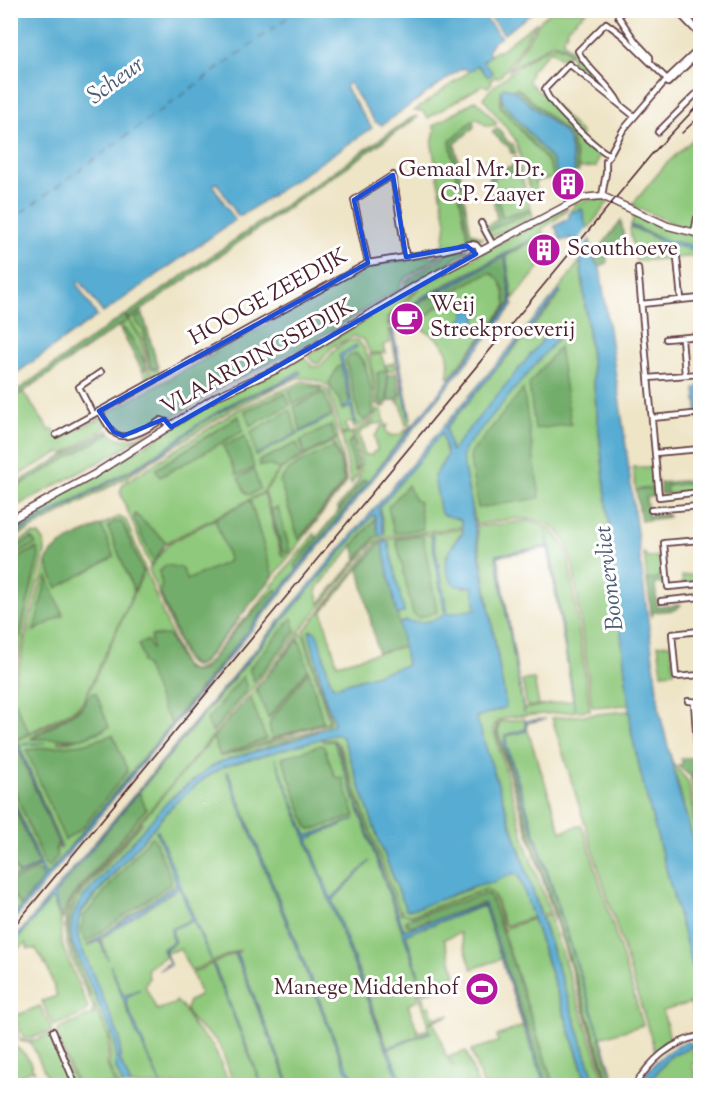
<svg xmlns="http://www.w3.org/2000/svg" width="711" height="1096" viewBox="0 0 711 1096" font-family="'Sorts Mill Goudy',serif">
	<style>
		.green { fill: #8fc97c; stroke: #6c7454; stroke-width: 1.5; fill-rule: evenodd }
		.forest { fill: #73ad6c; stroke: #5e664c; stroke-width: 1.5 }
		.water { fill: #56acd2; stroke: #50667e; stroke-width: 1.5 }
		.pier { fill: #eee4c6 }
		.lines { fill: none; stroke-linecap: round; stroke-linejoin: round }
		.stream { stroke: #56acd2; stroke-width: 1.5 }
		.ferry { stroke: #4f5e76; stroke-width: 1.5; stroke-dasharray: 8 6; stroke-linecap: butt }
		.minor-casing { stroke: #633d42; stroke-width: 8 }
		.tertiary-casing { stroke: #633d42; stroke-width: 9 }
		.minor { stroke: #fff; stroke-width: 4.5 }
		.tertiary { stroke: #fff; stroke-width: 6 }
		.tram { stroke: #4a1f2b; stroke-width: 1.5 }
		.marked { fill: #1d4ed8; fill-opacity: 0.2; stroke: #1d4ed8; stroke-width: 4.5; stroke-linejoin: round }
		.labels { text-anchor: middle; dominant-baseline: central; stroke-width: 6; stroke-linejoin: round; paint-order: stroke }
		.poi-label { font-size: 22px; fill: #4a1f2b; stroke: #fff; text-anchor: end }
		.street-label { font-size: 22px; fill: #4a1f2b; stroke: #fff }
		.water-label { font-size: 24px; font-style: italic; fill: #4f5e76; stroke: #fff }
	</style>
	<rect width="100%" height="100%" fill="#fff"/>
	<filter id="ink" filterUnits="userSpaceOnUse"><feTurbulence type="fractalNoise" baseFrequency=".0167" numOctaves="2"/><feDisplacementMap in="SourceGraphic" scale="12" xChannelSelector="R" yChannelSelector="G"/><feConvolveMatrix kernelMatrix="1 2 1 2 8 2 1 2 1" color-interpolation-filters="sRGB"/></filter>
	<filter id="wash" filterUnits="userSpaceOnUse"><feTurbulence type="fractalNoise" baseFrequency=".008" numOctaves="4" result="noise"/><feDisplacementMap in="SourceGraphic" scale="24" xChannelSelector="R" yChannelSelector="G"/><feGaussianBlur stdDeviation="1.35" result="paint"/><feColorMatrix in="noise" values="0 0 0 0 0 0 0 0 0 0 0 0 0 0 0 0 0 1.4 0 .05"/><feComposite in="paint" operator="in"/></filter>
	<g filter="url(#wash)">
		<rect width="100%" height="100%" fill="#eee4c6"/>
		<path class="green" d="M552,11h35l-20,17 1,2 -5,9 1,4 14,12 -6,1 -6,-9 -14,-4 -44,28 33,-51z
			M537,22l-33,50 -6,6 -2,-2 -6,5 2,2 -4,4 -5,-2 -55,33 -6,-7h-8l64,-46 10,12 -5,-16 13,-10 2,1z
			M556,45l8,3 6,7 -10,3 -7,-7h-4l-19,21 1,2 -3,7 11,11 4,1 39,41 -3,5v4l3,-2 17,14 -3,12 -17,1 -8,-32 -52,-47 -6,1 -8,-3 -4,4 -1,15 48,56 6,15 -19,5 3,12 -6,2 -17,-57 -32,-41c8,-12 59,-51 73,-53z
			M572,57h7l34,38 -1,1 -41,-34z
			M476,100l20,22v3l-10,1 -9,-8 -27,23 7,41 5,2 1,8 -4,1 7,37 10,7 1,-2 6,3 -7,3 -33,6 3,-25 -14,-77 3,-16 -2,-3z
			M700,133v79l-6,2 -3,15 -10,-2 -49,-22 34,-41z
			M520,170l10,38 -27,10 -7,-27 -4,1 -2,-9 4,-1 -1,-6z
			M599,198l10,3 -22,29 -5,-21 -13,4 7,-10z
			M568,207l-5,7 -21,15 2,4 -1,1 -100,52 -54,35 3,5 -3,-1 1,-9 38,-34z
			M532,211l1,6 -42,20 -4,-6z
			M635,213l32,16 33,8v10l-35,-7 -34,-15z
			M631,227l21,9 11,7 37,7v6l-64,5 -6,-31z
			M533,241l3,21 3,6 -26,31 -7,-43z
			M469,249l-7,6 -58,32 1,-5 39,-26v-3z
			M442,254l-38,25 -4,6 1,3 -92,56 -89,43 -52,33 -7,-2 -21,11 -15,5 -11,-5 -9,-14 1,-5 3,-2 2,3 105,-58 -2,-3 12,-6 2,2 52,-29 -1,-3 9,-4 1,3 33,-18 -1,-3 3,-2 1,3 7,-4 -1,-3 15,-9 2,3 8,-4 -2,-3 18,-7v3h3v-4z
			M580,261l49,444 -37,2 -19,-141c-11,-59 -52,-49 -97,-41l-14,-66 3,-11 -17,6 -14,23 27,43 1,7 -75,10 -13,5 -198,238 -94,107 -14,18 -3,14 -3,-1 4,-11 7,-11 73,-87 -7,-17 235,-281 1,8 -59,71 4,13 55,-66 8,-2 2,-3 -6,-26 178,-207 2,-10zM243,677l4,12 -35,43z
			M490,273c13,5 15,20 16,33l-57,72 -2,-1c7,-30 -7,-38 -30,-51l18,-18 10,-4v-6l2,-3 30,-17z
			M420,287l-33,30 3,26 -7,2 2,8h-15l-6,-13 -10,-4 -21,10 -14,17h-5l-5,-6 1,-3z
			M142,311l1,3 -7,4 1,6 7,7 6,35 5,3 3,-2 1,6 -7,4 -10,-39 -13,-18z
			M128,320l12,19 10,39 -3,2 -5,-10 4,-1 -3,-11 -5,-4c-1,-8 -9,-21 -15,-26l-2,3 -2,-4z
			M392,328l18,93v3l-4,1 -5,-21h-2l3,-14 -12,-60z
			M356,340c16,7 19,56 20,73l-5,6 -17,9 -3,-7 -6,3 3,8 -7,3 -12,-48c-7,-6 -22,-10 -32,-9l-60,28 -110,71 -116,63v-18l104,-58 107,-66 80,-40 3,1 8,8 7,-1c13,-11 16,-25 36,-26zM356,345l-14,12 11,49 -10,4 -4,-11 -10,-16 9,-16 4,-1 -3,-11zM362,358l3,5 8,51 -14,1 -13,-55z
			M381,354l4,13 1,-2 8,-2 1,7 -7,1 -1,-3 -2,3 -8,2 4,34 -3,-3 -8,-49z
			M303,381l20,6 5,4 10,46 -3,2 -4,-14 -31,17 5,13 -3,1 -5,-13 -37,23 8,-1 12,4 -18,24 -96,50 -31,-28 -1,4 20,43 -4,4 -30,-74 3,-8 116,-75zM285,393l5,12 -40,21 -5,-15zM238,416l5,15 -83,46 -4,-8z
			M23,392l27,39 3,-2 4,8 3,-2 2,3 33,-18 1,2 2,-2 -3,-4 4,1 7,8 -1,4 -41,25 -4,-2 -49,27v-79z
			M378,410h4l3,13 -12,1 -14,9 5,22h9v-3l4,-1 -2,-15 7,-10 6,-1 -2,3 1,6h3v2l9,-1 14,-11 -46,58 -4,-2 -24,30 -2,-2c10,-13 26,-27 24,-44 -1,-11 -6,-21 -7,-32l21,-13z
			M157,426l-41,27 -105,56v-19l100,-57c12,13 34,1 46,-7z
			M352,432l1,7 -5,3 9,28 2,-4 -1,8 -7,10 -9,-48z
			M338,438l9,44 -29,37v-2l27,-35 -4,-21 -7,-18v-2z
			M332,442l2,5c-14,7 -49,20 -54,35l19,58 17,-20h2l-45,57 -23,-77 14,-7 17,61 2,2h3l-4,-2 -17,-63 16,-22zM278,508l12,43 -1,2 -7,-3 -11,-41z
			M633,467h21v6l-2,1v3h3l1,10 -20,3z
			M700,482v8l-33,4 -1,-8z
			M119,517l7,3 19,49 -2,3 -19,-47 -16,2 26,64 -50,109 -9,9 -46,24 -14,-31 -4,2v-7l35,-135 11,26 45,-61 -3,-1zM47,578l16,37 -28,15z
			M215,519l14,39 -1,4 -41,18 -27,-2 2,6 -2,8 30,72h11l39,-46 -37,45c-6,6 -13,3 -18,-3l-36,-91 19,-25z
			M528,521c21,1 32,17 40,33l22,156 -80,7 -13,4 -4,7 35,123 22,61 -9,3 -65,-198 30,-10 -30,-180zM550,546l23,154 -49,9v4l-28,-158z
			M462,529l1,4 -4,2 -13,21 15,31h12l3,22 -59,15 -11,-3 -7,3 -2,-9 7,-3 -18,-71 -7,3 -57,68 15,52 67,-18 3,20 -73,21 -4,-6 -6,-25 -12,-26 -3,1 16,67 9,23 -3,5 -10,4 -1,-3 9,-4 1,-4 -26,-88 74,-90 47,-8 2,2 4,-2z
			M315,533l-1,2 3,2 -23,29 3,3 -19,25 -2,-3 -40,39 -33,40 -9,3 -9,-4 -15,-33 -16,-1 -4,5 3,6 -1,4 -13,-5 24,65 9,13 -127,154 -34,-83 -1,-12 37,85 9,-14 2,-10 2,6 2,-2 -43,-102 4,-1h-6l2,7 -8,2v-9l64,-33 8,-7 61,-132 2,-1 1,3 36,90c7,8 16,8 24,0l31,-39 10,-9zM92,693l12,37c-15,6 -28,11 -45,13l-1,-2 24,-3 -50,1v-2l48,-28zM83,744l44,25 -44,58 -18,13 -38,-89z
			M32,534l7,1 5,6 1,11 -34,137v-47l9,-5 19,-82 -3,-7 -25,14v-4l24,-14 -3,-6 -21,12v-4z
			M644,553l4,5 11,-2 1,6h3l1,14 -17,4z
			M700,574v8l-17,2 -1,-8z
			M301,633l3,3 24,82v4l-107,35 93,-27 4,-1v2l-101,32 -9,6 -35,27 -91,103 -7,12 -3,9v23l43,98 1,27 7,17h-6l-8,-19 2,-25 -17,-38 2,7 -4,3 1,-6c-12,-29 -41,-72 -22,-104 4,-6 10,-12 15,-18l127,-147 7,18 46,-17 -16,-42 -10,11zM298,640l10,29 -39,49 17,-63zM309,672l14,50 -51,17 -1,-19zM143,822l-66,77c-21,36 3,63 14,98 -5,-8 -7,-17 -11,-26 -11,-27 -22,-48 -1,-75z
			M671,644l3,28 -12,1 -4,-28z
			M534,679l5,26 -12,2 -5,-27z
			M629,711l3,24 12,52 56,208v32l-10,-24 -27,8 8,32 -15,11 -104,-336z
			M524,719l37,113 20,-7 5,12 57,188 -44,13 15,47h-4l-112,-353 1,-7 -3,6v-5l3,-4z
			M336,734l6,2 37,105 15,39 16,30 60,-21 12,-6 6,-1 5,1 3,-3 21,-7 17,44 -29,9c-7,-11 -5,-32 -19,-37l-75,26 -7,-1 -5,-6 -60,-163 -5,-5h-11l-1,-2z
			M320,738l4,4 9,-1 4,3 64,169 11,3 74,-26 7,5 11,36 2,-3 27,-9 54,166h-33l-49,-147 -17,-44 -82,26 1,5 21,-5 2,2 -26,8 -70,-188 88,244 -16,-52 78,-28 17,53 -29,10 -12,-36 -16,6 12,36 -32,11 -7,7 1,7 -10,5 10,27 11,-3 -2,-5 7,-2 12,33 8,12 -6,-10 18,-6 12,34 -73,1 -2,-3 -15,-34 43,-17 -43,16 -56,-147 25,-27 -27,27 54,143 17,38 -9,3h-35l-3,-8 2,8h-66l-23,-53 22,53h-27l-49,-121 48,121h-27c-4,-10 -11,-36 -17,-43 -9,-11 -25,-15 -31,-33l3,-8 10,-5 1,-3 -8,-20 48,-22 -1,-1 -48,21 -11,-22 -14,4v-4l9,-8 -4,-8 2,9 -10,7 3,7 -19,13 2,9 -4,8 12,24 17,-6 2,-3 6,5 12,21 19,19 17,39h-99l-11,-25v-19l-42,-102v-16l2,-9 93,-109 25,-22 25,-16zM324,747l11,30 20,39 -44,14 -3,-2 -26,-70zM227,771l62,156h-1zM177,883l3,4 -79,51 6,19 -8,-17 -11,7 -1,-2z
			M669,751l4,13 15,17 12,85z
			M694,773h6v69l-3,-4 -6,-60 3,1z
			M10,860l9,15 20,-8 5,11 -29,36 -4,-22 5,8 23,-28c-10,-2 -18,6 -26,9l-2,6z
			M52,897l9,25v16l3,12 24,58 -4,6 -31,12 -11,-25 15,-5 -9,-27 -12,-20h-8l-2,-6 -12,8 2,13 -5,2v-19z
			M551,914l1,10 54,161h-10l-54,-168z
			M442,983l2,5 -21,6 3,13 4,-1 3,12 16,-3v1l-21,6 -9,-28 2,-4z
			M10,999l8,16 22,-9 12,24 -20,8h-8l-9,-20 -4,-3z
			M95,1013l3,1 11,24 -2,27 8,20h-37l-22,-50 3,-6z
			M10,1018l4,4 5,17c11,6 22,-1 32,-6l2,1 23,51h-25l-20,-42 -11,-2z
			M523,1026l22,59h-62l-12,-35 27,-8 -1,-6z
			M10,1039c5,10 13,11 18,19 3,5 3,9 7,14l-4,-2 -9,5 -2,10h-9z
			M691,1047l5,15 -4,2 4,13v8l-50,1 25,-30z"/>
		<path class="forest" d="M517,88l54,48 8,35 -4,1 -5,-29 -8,-12 -49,-41z
			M502,100l51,61 5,15 -4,1 -6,-15 -48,-56z
			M417,116l1,1 -289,202 -3,-4 285,-197z
			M473,120l1,7 -19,17 7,40 -5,-2 -7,-41z
			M498,128l10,14 5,2 3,10 -5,-1 -2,-6 -6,-4 -11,-11z
			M515,158l2,1 3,11 -26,6v6l-4,1 -4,-23 4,-1 3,12 20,-5v-5z
			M496,191l6,26 28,-9 2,3 -45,20 -2,-4 12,-8 -5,-27z
			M463,192l7,37 1,3 6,3 -4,4 -5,-1 -9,-45z
			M621,220l6,35h-9l-2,-7 -5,-3 -4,5v13l-8,4 -4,-5 -1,-6z
			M503,256l2,1 6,45 -56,70 51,-66c-1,-13 -3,-28 -16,-33l-13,5 -30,17 -2,3v6l-10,4 -15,15 -10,-15z
			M143,314l15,53 -3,2 -5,-3 -6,-35 -9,-11 1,-2z
			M124,315l4,5 -117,80v-5z
			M123,328c9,8 20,29 23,41l-4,1 -21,-39z
			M559,347l12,77 -36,5 -6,-45z
			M355,353c15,9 17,45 18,61l-9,6 -5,-5 -13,-55 2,-3z
			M342,366l8,37 3,3 -11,4 -3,-11 -10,-16 9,-16z
			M387,370v33h-2l1,3 -4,1 -5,-34z
			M396,373l4,20 -3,9 -1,-3 -8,3v-27z
			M303,385l17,3 1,3 -28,13 -4,-13z
			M523,389l17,109 -62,10 -8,-49 1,-6z
			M324,392l7,24 -30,16 -7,-25z
			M285,393l5,12 -40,21 -5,-15z
			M290,410l7,24 -41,22 -5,-24z
			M239,416l4,15 -83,46 -4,-8z
			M331,425l4,14 -30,16 -4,-15z
			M109,430l2,3 -100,57v-4z
			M245,436l9,32 -17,7 -14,-29z
			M353,439l6,27 -4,5 -7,-27z
			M296,443l6,13 -22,13 -12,-4 -8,1 -1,-5z
			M334,447l6,15 4,20 -45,57 -19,-57c6,-16 39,-28 54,-35z
			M254,470l6,19 -10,6 -4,-2 -8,-15z
			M364,479l3,3 -70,87 -3,-3z
			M700,479v3l-34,4 1,8h-6l-1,-11z
			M408,485l6,14 5,3 4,27 -29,4 -6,-26z
			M656,487l1,8 -11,3 2,18 20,-1 1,2 -28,4 -5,-31z
			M250,500l23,77 -72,87 -9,1 -6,-8 -26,-65 2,-8 -3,-12 7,-7 16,3 5,12 41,-18 1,-4 -14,-39z
			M278,508l12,43 -4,2 -4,-3 -11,-41z
			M135,514l31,28 -12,20 -20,-43z
			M375,519l4,17 -4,1 -18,22 -4,-13z
			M115,522h7l21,50 -9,19 -26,-64z
			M99,526l3,1 12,30 -57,31 -11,-26c7,-19 36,-27 53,-36z
			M423,536l14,76 -19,6 -5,-4 -17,-75z
			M32,538l4,6 -25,14v-8z
			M382,543l22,103 -26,7 -19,-84 20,-25z
			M37,548l2,7 -19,79v3l-9,5v-80z
			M664,576l1,7 -10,1 2,23 24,-2 -6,5 -22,2 -1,5 -5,-37z
			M47,577l16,38 -29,16z
			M276,589l2,5 -106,129 -9,-13 -18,-46 -3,-2 1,-3 -4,-14 1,-2 7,-2 5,9 -1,-14 17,-1 17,34c6,4 11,4 18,1l33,-40z
			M292,618l4,13 -42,50 -5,-12z
			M299,639l9,30 -40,49 -12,-30z
			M309,671l14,51 -51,17 -3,-14 2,-5z
			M243,676l4,13 -35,43 -5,-12z
			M92,693h4l13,34 -27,11 -50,1 48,-30z
			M250,696l16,43 -46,17 -7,-18z
			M15,702l14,31 -18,10v-39z
			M499,724l-1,8 112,353h-2l-112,-352z
			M113,735l14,34v3l-44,55 -18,13 -39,-90 57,-6z
			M321,745l3,2 11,30 7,1 13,38 -44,14 -3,-2 -26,-70z
			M15,751h4l39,92 -3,6 2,7 -8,11 -4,-2 -34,-83 -1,-29z
			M695,757v9l5,1v5l-7,1 1,6 -16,-13 5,-3 -2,-4z
			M139,792l7,17 -73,87 -7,11 -5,15 -9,-25z
			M10,796l29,69 -20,9 -8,-14z
			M153,837l18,41 -1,6 -84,58 -5,-12 3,-14 66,-78z
			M34,871l7,2 2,6 -22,27 -10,-14 1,-11z
			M485,894l5,2 64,189h-7l-64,-182 -53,19 -2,-2 -16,6 -5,-1 -1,-5z"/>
		<path class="water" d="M11,10l468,1 22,26 -10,7 -3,7 2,5 -7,5 10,12 -5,4 -10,-12 -9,7 -2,-3h-6l-79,56 -7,-3 -26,-39 -3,1v5l26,39 -131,88h-3l-21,-33 -3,1v3l21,33 -132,93 -22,-31h-3v4l19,30 -86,61z
			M485,11h50l-31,23z
			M505,87l8,3 49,41 6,6 7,35 -17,4 -5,-15 -50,-59 -2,-11z
			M582,209l13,53 5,6 24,163 36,283 17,70 23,82v129l-56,-208 -12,-52 -52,-479 -10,-18 -9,3 -4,-11 -3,-3 15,-9v-5z
			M631,225l34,15 35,7v4l-37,-8 -11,-7 -21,-9z
			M543,233l-37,22 7,50 -262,326 -240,293v-4l33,-42 -5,-11 -26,10 26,-12 -28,-71 35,82 148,-178 317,-395 -6,-46h-2l-53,30 -9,3 -18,9 -31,21v5l-3,-6 35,-23 26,-12z
			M558,291l3,1 -115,136 5,23 99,-120 7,8 -92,109 -3,8 44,248 -1,4 -29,9 120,368h-9l-1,-3 -24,3 12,-4 12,-1 -67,-205 -5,-2 -17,7 -3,3c-15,-4 -67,26 -88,27l-27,-69 -37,-105 -5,-2 -114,33 -17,10 -33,28 -91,105 -4,13v16l42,99v22l11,25h-8l-7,-17 -1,-27 -43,-98c-3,-16 0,-31 10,-44l86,-98 40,-32 15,-8 74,-22 36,-14 1,-4 -9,-23 -16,-67h5l4,5 12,45 4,6 73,-22 -8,-41 7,-3c12,3 29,1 39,-7l-14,-79 2,1 15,78 28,-5 -3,-22 -17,-1c-14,-14 -12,-27 -2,-42 3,-5 4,-8 9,-11l-2,-13 -20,-6 -7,-37 13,-21 -5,-23 -63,75 5,26 -5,2 -4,-20 -2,-1 -172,201 -147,179 8,23 -9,-18 -2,-1 -40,48v-4l236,-284z
			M473,308l4,4 -1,8 -9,10h-6l-3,-3 1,-5 5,-5v-5z
			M393,329l18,90h-2l-18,-89z
			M356,345l1,2 -15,10 14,66h-2l-3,-16 -10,2 9,-6 -11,-48z
			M299,371l2,2 -19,11 -40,15 -39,23 -35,27 -30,18 -127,70v-3l123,-66 36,-23 31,-23 38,-23 42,-17z
			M700,385v37l-2,-5 -3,-28z
			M327,417l1,1 -73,38z
			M546,528l29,181 -27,-161 -50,8 26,157 -28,-158 52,-8z
			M388,541l16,71 -7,3 -15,-72z
			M546,719l-19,4v8l-21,5 1,10 109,339 -112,-341 1,-9 21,-6 -1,-8z
			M334,742l70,188 81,-26 40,123 22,58h-2l-22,-59 -39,-120 -78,28 16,52z
			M46,743l-27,2 42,104 -44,-105z
			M275,758l32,78 48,-17 -47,20 23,60 39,-38 -38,40 55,147 44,-17 -43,18 17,36 -6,-6 -15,-35z
			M226,772h2l62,155h-2z
			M156,831h2l54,130 -18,-38 -3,-2 -19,8 3,13 -10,8 5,15 -11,5 10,-7 -6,-14 10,-7 -2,-13 21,-10 -13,-32 -79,52 8,21 -9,-20 -12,6 90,-62z
			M291,929l51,128 10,18 -6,-4 -57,-141z
			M235,954h2l53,131h-1z
			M212,964l3,3 47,118z
			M110,965l14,31 16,-7 -13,9 -1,5 35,82 -26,-55z
			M700,1039v28l-6,-20h-3l-20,9 -25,29 -9,1c14,-20 27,-36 50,-44l6,2 1,-4z"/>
		<path class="pier" d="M589,227l3,9 -16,19 -4,-8z"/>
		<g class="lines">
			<path class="stream" d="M654,1074l5,12"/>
			<path class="ferry" d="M10,221l288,-211"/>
		</g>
	</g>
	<g filter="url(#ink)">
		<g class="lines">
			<g class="minor-casing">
				<path id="minor" d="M624,10l-6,6 18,26 14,15v5
					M676,10l24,25
					M683,10l11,16
					M668,83l29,-28 3,4
					M619,103c-10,-20 -31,-32 -41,-52l28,-28 16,12 47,46
					M658,132l42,-42
					M608,154c-14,-8 -61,-51 -63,-65l24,-25 65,52
					M602,196l4,-23v-12l17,-31 44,-51 33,-31
					M481,223l12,22
					M694,233l3,-15 3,-2
					M677,258l4,41
					M368,263l-14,-63 39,-25 13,82
					M638,268l21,229 41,-5
					M641,304l59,-6
					M682,338l3,37
					M666,339l34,-3
					M648,378l52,-4
					M99,411c5,7 10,19 17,23 12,8 35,-7 45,-14l6,2 4,5
					M93,414l-14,-27 22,-15
					M652,418l41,-4
					M56,435l312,-172 74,-12 29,-7 5,1 5,6
					M655,453l45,-4
					M651,510l49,-4
					M700,540l-36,3 4,44 32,-3
					M661,601l39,-4
					M700,631l-28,3 4,43 24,-2
					M688,701l12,1
					M694,703l3,42 3,-1
					M53,1031l23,55
					M634,1086c17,-26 36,-44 66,-50"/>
			</g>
			<g class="tertiary-casing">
				<path id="tertiary" d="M10,520l83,-45 124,-79 61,-27 142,-86 161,-85 21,-2 66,30 32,8"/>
			</g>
			<use href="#minor" class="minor"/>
			<use href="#tertiary" class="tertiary"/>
			<path class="tram" d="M682,133l18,-17
				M10,931l641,-776 49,-52"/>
		</g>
	</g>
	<path class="marked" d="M393,175l13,82 61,-11 9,8 -305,173 -7,-8 -41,17 -9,-4 -15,-21 269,-148 -14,-63z"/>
	<defs>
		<g id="building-disc" transform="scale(1.725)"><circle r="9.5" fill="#b5179e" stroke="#fff"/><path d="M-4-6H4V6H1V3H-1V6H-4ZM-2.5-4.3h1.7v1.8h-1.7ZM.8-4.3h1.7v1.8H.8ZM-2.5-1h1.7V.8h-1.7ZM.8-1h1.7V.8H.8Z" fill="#fff"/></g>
		<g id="cafe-disc" transform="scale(1.725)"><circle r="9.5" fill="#b5179e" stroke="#fff"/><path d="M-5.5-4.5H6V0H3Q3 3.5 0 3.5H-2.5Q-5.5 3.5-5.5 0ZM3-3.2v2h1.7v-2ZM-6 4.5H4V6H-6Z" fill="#fff"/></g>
		<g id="stadium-disc" transform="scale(1.725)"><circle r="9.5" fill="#b5179e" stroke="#fff"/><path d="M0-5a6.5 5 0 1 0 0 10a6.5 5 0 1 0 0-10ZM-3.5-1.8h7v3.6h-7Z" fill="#fff"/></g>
	</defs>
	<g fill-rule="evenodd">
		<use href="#building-disc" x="568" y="184"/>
		<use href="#building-disc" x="544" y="250"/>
		<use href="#cafe-disc" x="407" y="319"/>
		<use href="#stadium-disc" x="482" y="989"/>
	</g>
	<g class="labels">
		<g class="poi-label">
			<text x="545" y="171">Gemaal Mr. Dr.<tspan x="545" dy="25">C.P. Zaayer</tspan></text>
			<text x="567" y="250" text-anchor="start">Scouthoeve</text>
			<text x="430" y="306" text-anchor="start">Weij<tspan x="430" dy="25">Streekproeverij</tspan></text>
			<text x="459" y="989">Manege Middenhof</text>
		</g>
		<g class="street-label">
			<text transform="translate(269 298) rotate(-29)">HOOGE ZEEDIJK</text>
			<text transform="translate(258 358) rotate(-29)">VLAARDINGSEDIJK</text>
		</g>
		<g class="water-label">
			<text transform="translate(116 81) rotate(-36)">Scheur</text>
			<text transform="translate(610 578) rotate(-97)">Boonervliet</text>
		</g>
	</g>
	<rect width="711" height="1096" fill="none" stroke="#fff" stroke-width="36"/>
</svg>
